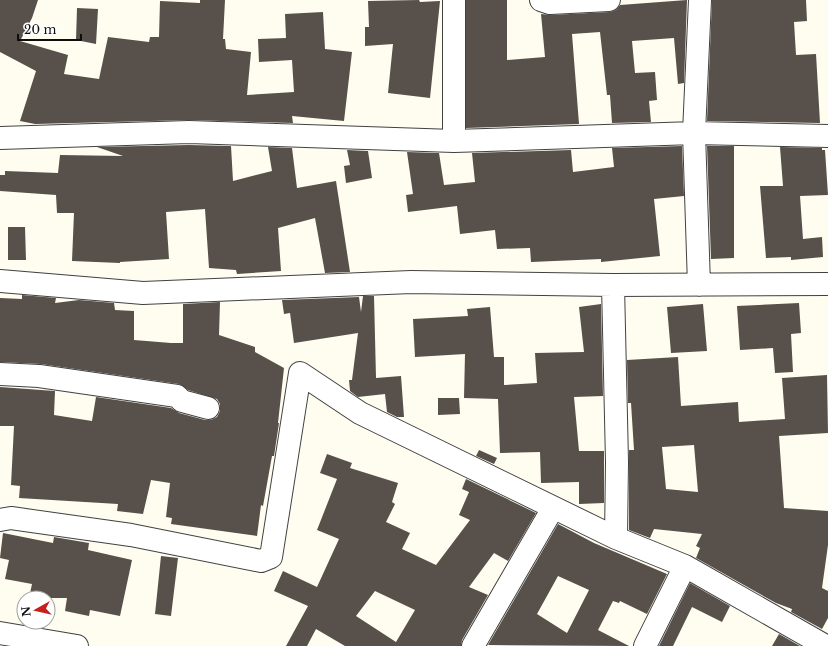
<svg xmlns="http://www.w3.org/2000/svg" width="828" height="646" viewBox="0 0 828 646" font-family="'Libre Baskerville',serif">
	<style>
		.building { fill: #58504a; fill-rule: evenodd }
		.lines { fill: none; stroke-linecap: round; stroke-linejoin: round }
		.minor-casing { stroke: #414141; stroke-width: 24 }
		.minor { stroke: #fff; stroke-width: 22 }
	</style>
	<rect width="100%" height="100%" fill="#fffdef"/>
	<path class="building" d="M0,0h38l-6,18 -12,23 48,14 -4,19 35,5 9,-42 41,5 1,-5h9l1,-36 40,2v-3h25l-2,39h2l1,10 25,3 -4,43 47,-3 -2,-32 -33,2 -1,-23 28,-1 -1,-24 38,-2 2,37 27,3 -8,69 -52,-5 1,7 -104,-3 -154,4 -15,-3 16,-50 -36,-19z
		M419,0l1,2 20,-1 -10,97 -42,-5 5,-49 -28,2v-19h4l-1,-26z
		M466,0h41v60l38,-3 -4,-43 10,1 59,-3 6,-2 4,-5 67,-5 -3,83 -6,1 -4,-46 -42,3 3,32 20,-1 2,28 -8,1 2,21 -39,1 -2,-28h-3l-7,-63 -28,2 7,90 -113,4z
		M712,0h94l1,21 -13,1 2,33 20,-1 4,69 -113,-2z
		M77,8l21,1 -2,35 -20,-4z
		M189,145l42,1 2,35 39,-10 -4,-24 24,1 5,40 39,-7 14,91 -25,1 -10,-55 -37,10 3,43 -44,3 -1,-4 -27,-2 -4,-59 -39,3 3,47 -49,3v1l-48,-2 2,-48h-17l-1,-18 -56,-4v-16h5v-4l53,2 2,-18 63,1 -26,-9z
		M682,146l2,50 -30,3 6,57 -59,6v-3l-70,3 -1,-14 -33,1 -2,-19 -35,4 -3,-28 -49,6 -2,-17 7,-1 -6,-42 32,1 5,32 31,-3 -3,-29 99,-3 2,22 41,-5 -2,-19z
		M707,146h27v112l-23,1z
		M780,147l42,1v2h3l3,45 -28,1 3,43 19,-2 1,20 -32,3v-3l-25,1 -6,-72h23z
		M347,150l21,1 4,27 -26,5 -2,-17 6,-1z
		M8,227h17l1,33h-18z
		M22,295l34,3 -1,5 24,-3 35,3 1,7 19,1v29l37,3h12v-39l37,-2 -1,33 36,12v5l29,16 -6,55h1l-5,33h-2l-9,50 -2,-1 -4,31 -86,-12 1,-6 -6,-1 4,-34 -19,-3 -8,34 -26,-3 1,-7 -99,-6 1,-12 -9,-1 3,-59h-14v-39l55,4 -1,24 38,6 4,-24 75,11 8,5 26,7h6l6,-3 3,-6v-7l-3,-5 -29,-9 -9,-6 -138,-20 -41,-2v-64l22,1z
		M363,296h11l2,82 25,-2 3,41h-7l-10,-5 -2,-18 -27,3 -8,-6 -1,-11h3l6,-47 -64,10 -4,-30 -6,1 -2,-14 77,-3 2,15z
		M799,303l2,30 -10,1 2,38 -18,1 -2,-25 -33,2 -3,-44z
		M601,304l2,92 -29,1 5,54h25v52l-25,1v-22l-38,1 -1,-31 -40,1 -2,-54 -34,-1 1,-44 -50,3 -2,-38 55,-3 -1,-7 23,-2 4,50h10v28l33,-2 -2,-30 49,-1 -5,-45z
		M703,304l4,47 -36,2 -4,-46z
		M678,357l3,49 57,-4 1,20 46,-3 -3,-41 45,-3 1,58 -49,3 5,72 44,3v34l-6,43 6,3v27l-6,11 -31,-17 1,-3 -16,-6 -80,-45 4,-10 -4,-2 6,-12 -48,-5 -4,9 -21,-8v-80h5l-3,-47h-3l-1,-43zM694,445l4,47 -32,-3 -4,-42z
		M438,398h21l1,16 -22,1z
		M479,450l18,8 -3,6 -18,-8z
		M327,454l25,9 -2,5 48,15 -6,19 3,2 -9,18 24,11 -8,16 34,16 34,-45 -11,-5 10,-23 -7,-3 4,-10 70,34 -28,48 -14,-8 -25,34 19,8 -26,45 -1,6h-116l-29,-17 -9,17h-21l22,-40 -34,-15 9,-20 34,16 22,-48 -22,-9 20,-51 -17,-6zM375,591l40,19 -19,32 -40,-26z
		M558,524l36,19 73,31 -20,40 -27,-13 -1,2 -6,-2 -15,29 31,16 -141,-1zM558,576l31,14 -22,43 -30,-19z
		M3,533l50,10 1,-6 35,6 -1,7 44,10 -12,56 -30,-6 -1,6 -24,-5 2,-13h-38l3,-14 -27,-5 4,-19 -9,-2z
		M161,556l17,2 -7,58 -16,-2z
		M690,583l40,23 -8,16 -30,-15 -19,39h-14z
		M779,634l21,12h-28z"/>
	<g class="lines">
		<g class="minor-casing">
			<path id="minor" d="M454,0v141
				M541,0l9,3 59,-3
				M0,138l189,-6 265,9 240,-8 134,3
				M0,281l143,12 268,-11 202,3 215,-1
				M613,285l4,177 -1,76
				M699,285l-5,-152 6,-133
				M0,374l39,2 138,20 5,5 26,7
				M0,520l11,-2 120,17 130,26 10,-4 29,-184 60,40 256,125 69,28 137,78
				M0,633l77,13
				M473,646l80,-138
				M645,646l40,-80"/>
		</g>
		<use href="#minor" class="minor"/>
	</g>
	<g transform="translate(36 610) rotate(262)"><circle r="19" fill="#ffffff" stroke="#9f9f9f"/>
	<path d="M0-3L7 15L0 10L-7 15Z" fill="#c81e1c"/>
	<text y="-6" font-size="11" font-weight="bold" text-anchor="middle" fill="#0e0e0e">N</text>
	</g>
	<path d="M18 34v6h63v-6" fill="none" stroke="#0e0e0e" stroke-width="2"/>
	<text x="24" y="34" font-size="12" fill="#0e0e0e" stroke="#ffffff" stroke-width="3" paint-order="stroke">20 m</text>
</svg>
